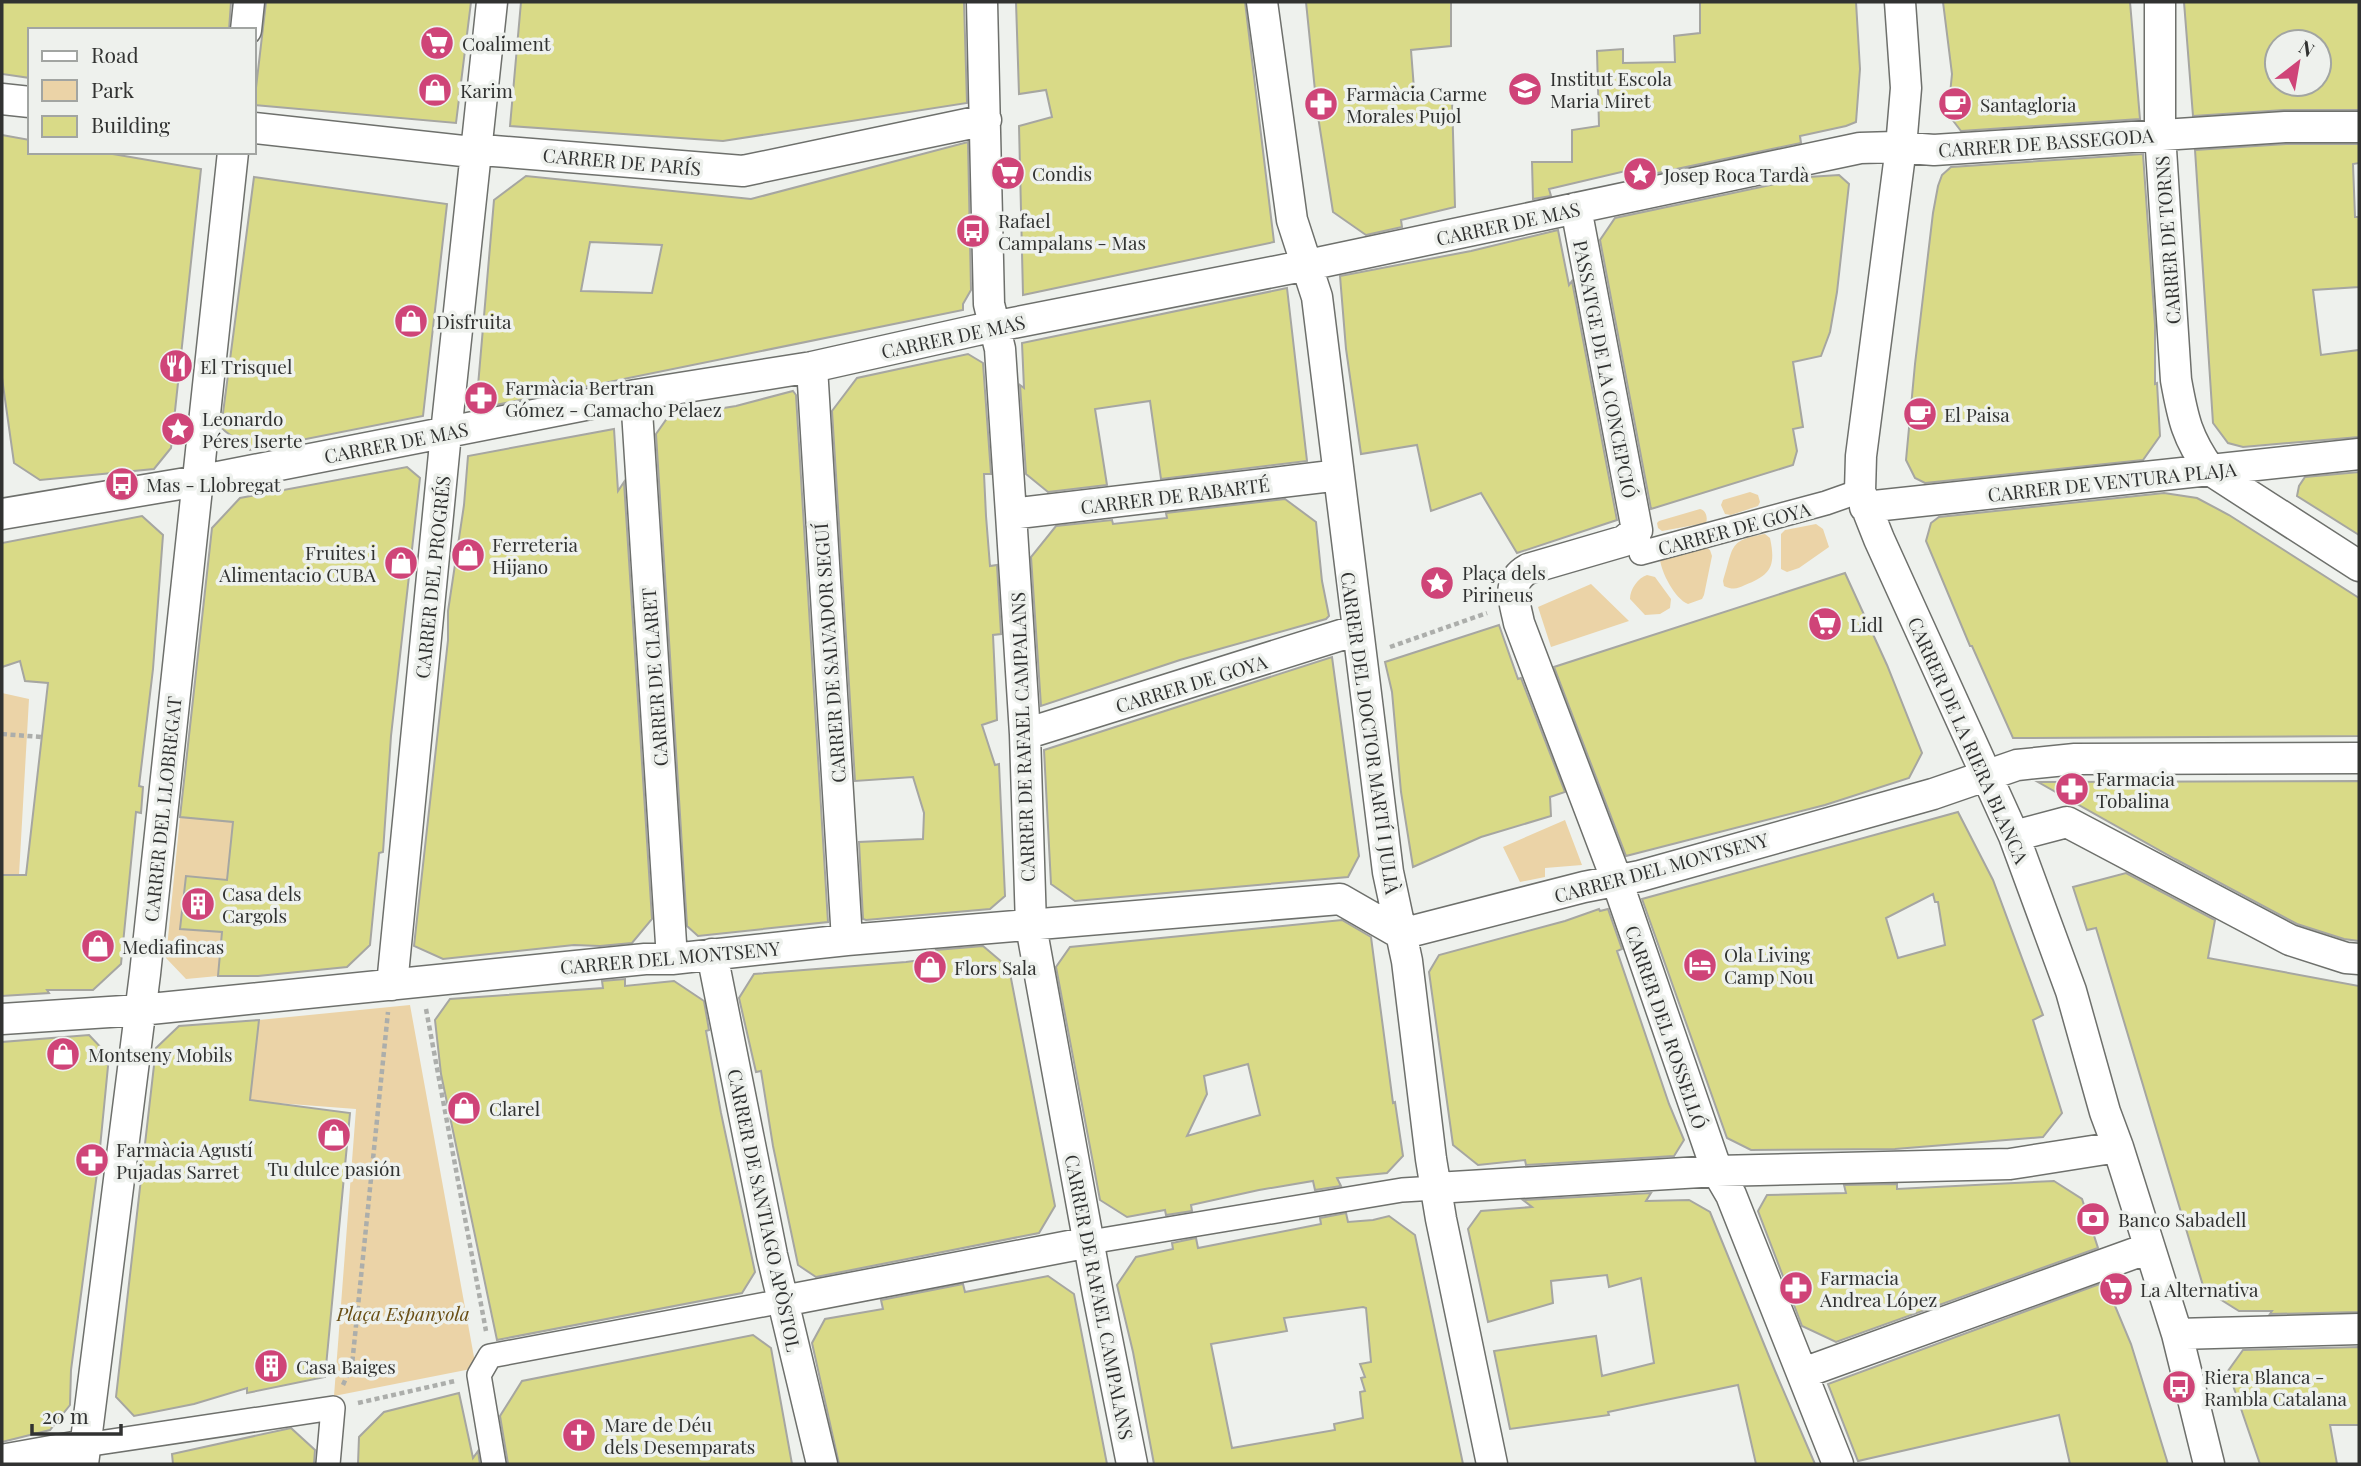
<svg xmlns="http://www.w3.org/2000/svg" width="2361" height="1466" viewBox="0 0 2361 1466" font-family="'Playfair Display',serif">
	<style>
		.green { fill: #ebd3a7 }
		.building { fill: #d9da87; stroke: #a6a6a1; stroke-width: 2; fill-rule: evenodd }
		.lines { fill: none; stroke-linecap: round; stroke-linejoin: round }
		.pedestrian-casing { stroke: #6e706c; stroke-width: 26 }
		.minor-casing { stroke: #6e706c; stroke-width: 33 }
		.path { stroke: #acaeab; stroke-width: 4.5; stroke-dasharray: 5 3.5; stroke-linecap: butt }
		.pedestrian { stroke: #fff; stroke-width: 23 }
		.minor { stroke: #fff; stroke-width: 30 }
		.labels { text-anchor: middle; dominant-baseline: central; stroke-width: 7; stroke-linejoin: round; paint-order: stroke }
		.poi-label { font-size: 19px; fill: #313231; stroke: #eef1ed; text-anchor: start }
		.street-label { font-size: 19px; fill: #313231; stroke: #eef1ed }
		.park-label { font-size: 19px; font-style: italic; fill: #6a4f15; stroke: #eef1ed }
	</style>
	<rect width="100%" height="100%" fill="#eef1ed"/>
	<path class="green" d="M1750,492l8,3 2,7 -2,4 -27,9 -6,-1 -4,-9 2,-5z
		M1700,509c6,1 8,9 6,14l-44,8 -4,-3 -1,-5 2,-2z
		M1816,524l7,5 6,18 -30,21 -12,4 -6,-3v-35l4,-4z
		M1765,534l5,4c6,28 1,37 -25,47 -8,4 -12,5 -21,1l-1,-5c11,-33 4,-41 42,-47z
		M1704,546l6,4 2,6 -8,39 -2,4 -14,5c-13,-5 -27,-32 -28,-45z
		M1647,575l8,2 16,22 -1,9 -10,6 -15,1 -15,-16c0,-10 8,-21 17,-24z
		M1591,584l38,37 -78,26 -13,-40z
		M2,693l27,6 -10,176h-17z
		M180,817l53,5 -15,154 -32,3 -20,-21z
		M1565,820l17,45 -37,3v9l-25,5 -17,-35z
		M410,1005l66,363 -142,28 22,-287 -106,-8 9,-81z"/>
	<path class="building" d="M2,2h229l-2,28h-199v48l-28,-4z
		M266,2h205l-15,121 -202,-18z
		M521,2h443l3,101 -244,38 -213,-15z
		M1016,2h229l29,240 -251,53 -4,-169 33,-9 -6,-27 -27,4z
		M1306,2h145v44l-40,4 4,52 37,-5 3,110 -54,13 1,7 -36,8 -33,-23 -16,-102z
		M1700,2h156l4,67 -4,53 -10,4 -46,10 1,7 -158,33 8,-11 -102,24 2,7 -18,3 -1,-37h40v-32l27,-4 -2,-75 26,-2v14l52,-1 -1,-26 26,-3z
		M1943,2h187l10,117 -179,12 -13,-17 4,-40z
		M2184,2h175v108h-75l-91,6zM2277,42h42v42h-42z
		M2,135l28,5v12h71l100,17 -30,279 -17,21 -114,11 -26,-17 -12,-85z
		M968,142l3,148 -8,14v6l-487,99 18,-209 32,-24 225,23zM590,242l72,3 -10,48 -71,-2z
		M2286,144h73v19l-6,1 2,53h4v70l-46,3 8,65 38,-5v87l-116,10 -15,-4 -15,-20 -18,-273z
		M2143,154l12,171v59l2,-1 3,53 -17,24 -218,23 -10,-5 -9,-18 9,-96 18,-151 5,-27 4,-11 9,-8z
		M1839,175l10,9 -12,108 -7,40 -9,24 -28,6 10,65 -10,2 4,22 -4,14 -142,44 -51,-269 15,-22 193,-41z
		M254,177l193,27 -24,212 -173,34 -29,-22z
		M1558,230l11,55 3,-4 45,239 -100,33 -36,-60 -50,18 -14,-66 -56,9 -15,-105 -6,-73 131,-25z
		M1287,288l20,173 -146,18 -11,-78 -55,8 12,76 -59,7 -22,-18 -6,-89 4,3 -2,-45z
		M968,354l15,9 8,111h-7l2,42 4,50 7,-1 4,69 -8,1 4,85 -15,5 13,40 4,-1 6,132 -15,13 -124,11 -3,-1 -4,-77 64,-3 1,-26 -11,-36 -58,4 -23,-370 25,-33z
		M793,391l3,4 32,527 -130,14 -11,-10 -31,-492 12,-17 68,-11z
		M614,429l4,62 6,-9 28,437 -20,24 -32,3 -26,-1 -131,14 -29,-13 34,-306v-29l16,-106 4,-49z
		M407,467l13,11 -29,258 -8,116 -4,1 -9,92 -23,22 -89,9h-40l4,-44 -42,-3 6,-53 41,4 6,-58 -53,-5 32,-289 28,-30z
		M2359,472v63l-62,-39 2,-10 6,-9z
		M2164,493l33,5 32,17 130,83v138l-346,2 -41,-92h-2l-44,-105 5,-18 8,-6z
		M1285,499l31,23 6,59 7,35 -3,3 -146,41 -139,46 -10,-149 25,-31 56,-6 1,4 54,-6 -1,-5z
		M142,516l21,19 -10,134 -14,117 4,1 -2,26 -5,-1 -15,152 -28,26h-46l2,3 -47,3v-121h24l22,-192 -23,-2 -5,-20 -18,6v-124z
		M1845,573l42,92 35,88 -13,25 -84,27 -199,51 -72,-189z
		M1499,625l19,54 3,-1 44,114 -15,5 1,19 -70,21 -68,30 -12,-75 -9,-100 -7,-30z
		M1332,657l27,199 -11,21 -273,24 -24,-17 -7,-134z
		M2359,781v160l-15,-2 -47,-15 -122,-65 -137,-77z
		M1958,812l35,68 50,135 -10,5 29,93 -19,24 -148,12 -144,1 -24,-12 -85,-239zM1933,894l2,8h3l7,43 -47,13 -12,-40z
		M2126,873l89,47 -7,38 151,28v326l-89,2 2,-3h-33l-35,-22 -108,-361 -9,2 -14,-43z
		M1599,909l1,2 8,-2 14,40 -5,2 52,153 15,36 -10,16 -148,9 -1,-5 -47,5 -25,-20 -24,-173 10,-17 126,-34z
		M1342,920l29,17 22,166 2,-1 8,54 -16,17 -50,5 4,8 -26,4 -2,-9 -54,9 -68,15 1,6 -26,4 -1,-5 -38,7 -27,-17 -44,-233 14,-20zM1248,1064l12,51 -73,21 20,-42 -3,-18z
		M983,946l26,22 46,238 -16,27 -223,44 -18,-12 -25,-119 -12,-75 -5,1 -17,-74 15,-24 152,-12 31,-4 -1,-8z
		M625,979v7l49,-5 30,20 5,29 -3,1 15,82 34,159 -13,21 -245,47 -56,-266 -6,-54 15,-21 153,-11 -1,-7z
		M259,1020l-9,80 100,13 -25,264 -78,16v-5l-53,16 -60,12 -18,-19 40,-349 23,-22z
		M89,1035l20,21 -10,102 -28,212 -1,35 -20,25 -48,12v-400z
		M2054,1181l28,18 16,49 -262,94 -34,-16 -44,-115 9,-16 79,-2 -2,-8 53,-1v5z
		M1651,1193l-5,8 43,-1 21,12 65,159 40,93h-59l-18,-79 -130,27 1,3 -99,14 -16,-78 102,-15 6,40 52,-13 -13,-85 -32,9 -2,-12 -56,6 2,22 -65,19 -20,-93 13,-18 51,-4 -9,-7z
		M1346,1213l2,9 25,-2 16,-4 26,19 48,229h-309l-21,-112 -16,-67 19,-28 37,-8 -1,-6 24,-5 2,10 123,-24 -1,-6zM1363,1307l3,1 5,54 -11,2 5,13 -4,1 4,13 -5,1 3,26 -29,6 1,6 -103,18 -21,-104 76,-13 -3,-13z
		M1048,1276l26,18 33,170h-268l-27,-121 13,-24 58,-10 -2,-9 82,-16 2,8z
		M2105,1282l26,62 37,120h-98l-11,-49 -201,46 -30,-77z
		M753,1335l18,13 21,116h-284l-8,-48 22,-35z
		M2359,1347v78h-29l7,39h-77l-32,-93 15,-21z
		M459,1393l14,65 5,-7 2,13h-122l1,-27 25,-25z
		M291,1428l24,22 -1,14h-141l-1,-10z"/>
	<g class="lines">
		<g class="pedestrian-casing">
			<path id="pedestrian" d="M1637,530l4,23 185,-50 34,-12
				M1090,1242l312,-52 34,-2
				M85,1445l248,-37 -5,56
				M494,1464l-15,-89 11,-19 293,-55"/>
		</g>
		<g class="minor-casing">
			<path id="minor" d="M982,2l7,302 11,45 11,165 14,220 6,192 67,368 34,170
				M1262,2l30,218 25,77 71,575 19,89 24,198 10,60 51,245
				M1900,2l6,86 -5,59 -40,309 -1,35 19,48 135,297 57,155 34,121 13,35 59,187 32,130
				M2160,2v132l16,246c7,39 11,58 34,90l149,96
				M246,30l3,-28
				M2,99l28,3
				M254,128l209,23h31l249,20 243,-51
				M1576,208l61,322 -13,11 -96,28c-23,13 -13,33 -9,54l98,258 100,290 14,24 107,269
				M812,367l35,573
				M636,395l36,564
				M1865,507l494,-53
				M2,514l196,-33 438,-86 176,-28 165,-37 331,-65 552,-117 35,-1 39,3 351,-23h74
				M1011,514l312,-37h15
				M1025,734l332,-104
				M2014,836l53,-14 223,118 56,18 13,1
				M712,954l60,301 50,209
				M392,985l54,-552 46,-431
				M2,1019l138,-9 505,-51h27l175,-19 493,-41 61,35 183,-47 56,-11 293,-82 84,-29 58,-6 284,-1
				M1436,1188l281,-17 293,-7 108,-17
				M783,1301l307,-59
				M2177,1334l182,-5
				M1803,1373l346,-125
				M2,1460l83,-15
				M83,1464l62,-490 88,-822"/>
		</g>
		<path class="path" d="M1390,647l97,-34
			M2,734l40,3
			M426,1009l60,322
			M343,1385l9,-20 36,-353
			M358,1403l97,-22"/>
		<use href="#pedestrian" class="pedestrian"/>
		<use href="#minor" class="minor"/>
	</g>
	<defs>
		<g id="supermarket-disc" transform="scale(1.75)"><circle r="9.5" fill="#cf4478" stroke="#eef1ed"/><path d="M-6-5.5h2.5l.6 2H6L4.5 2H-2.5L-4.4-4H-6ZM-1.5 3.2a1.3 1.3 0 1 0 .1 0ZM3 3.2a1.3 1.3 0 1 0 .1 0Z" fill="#fff"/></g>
		<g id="school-disc" transform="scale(1.75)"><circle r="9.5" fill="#cf4478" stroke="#eef1ed"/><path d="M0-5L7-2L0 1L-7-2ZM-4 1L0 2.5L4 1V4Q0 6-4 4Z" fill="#fff"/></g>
		<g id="shop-disc" transform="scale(1.75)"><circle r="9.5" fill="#cf4478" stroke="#eef1ed"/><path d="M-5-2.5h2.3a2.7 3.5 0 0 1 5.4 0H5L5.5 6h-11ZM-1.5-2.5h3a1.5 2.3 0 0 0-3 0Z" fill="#fff"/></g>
		<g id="pharmacy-disc" transform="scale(1.75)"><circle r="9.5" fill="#cf4478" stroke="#eef1ed"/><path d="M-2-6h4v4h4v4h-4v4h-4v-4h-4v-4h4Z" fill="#fff"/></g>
		<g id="cafe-disc" transform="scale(1.75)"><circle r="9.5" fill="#cf4478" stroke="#eef1ed"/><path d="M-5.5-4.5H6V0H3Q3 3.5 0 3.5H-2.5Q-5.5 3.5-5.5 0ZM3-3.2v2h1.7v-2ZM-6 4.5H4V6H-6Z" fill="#fff"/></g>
		<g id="sight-disc" transform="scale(1.75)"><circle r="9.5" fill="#cf4478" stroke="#eef1ed"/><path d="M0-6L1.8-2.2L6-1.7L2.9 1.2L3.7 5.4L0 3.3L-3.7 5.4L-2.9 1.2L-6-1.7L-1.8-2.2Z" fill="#fff"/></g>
		<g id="bus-disc" transform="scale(1.75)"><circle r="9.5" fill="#cf4478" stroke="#eef1ed"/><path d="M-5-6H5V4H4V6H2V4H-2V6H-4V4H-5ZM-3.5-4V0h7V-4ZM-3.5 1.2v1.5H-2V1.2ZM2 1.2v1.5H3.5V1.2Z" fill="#fff"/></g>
		<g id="restaurant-disc" transform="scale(1.75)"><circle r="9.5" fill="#cf4478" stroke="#eef1ed"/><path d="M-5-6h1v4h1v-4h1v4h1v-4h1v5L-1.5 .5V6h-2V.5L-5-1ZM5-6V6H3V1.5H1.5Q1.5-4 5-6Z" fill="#fff"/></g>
		<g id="building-disc" transform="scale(1.75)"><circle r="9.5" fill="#cf4478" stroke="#eef1ed"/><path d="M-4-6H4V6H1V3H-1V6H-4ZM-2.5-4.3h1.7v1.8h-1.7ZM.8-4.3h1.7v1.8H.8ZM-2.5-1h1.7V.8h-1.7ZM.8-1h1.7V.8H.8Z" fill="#fff"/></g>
		<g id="hotel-disc" transform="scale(1.75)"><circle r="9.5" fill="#cf4478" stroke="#eef1ed"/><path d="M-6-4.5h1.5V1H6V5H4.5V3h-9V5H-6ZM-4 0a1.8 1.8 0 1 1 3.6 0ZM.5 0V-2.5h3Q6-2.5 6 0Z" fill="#fff"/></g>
		<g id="bank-disc" transform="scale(1.75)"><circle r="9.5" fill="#cf4478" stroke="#eef1ed"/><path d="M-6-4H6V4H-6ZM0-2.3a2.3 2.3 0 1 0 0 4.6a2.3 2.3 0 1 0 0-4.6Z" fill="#fff"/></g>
		<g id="church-disc" transform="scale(1.75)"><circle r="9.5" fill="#cf4478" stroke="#eef1ed"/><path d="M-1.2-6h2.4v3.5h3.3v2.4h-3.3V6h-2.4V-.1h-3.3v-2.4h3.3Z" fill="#fff"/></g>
	</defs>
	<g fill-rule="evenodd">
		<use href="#supermarket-disc" x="437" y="43"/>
		<use href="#school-disc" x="1525" y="89"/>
		<use href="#shop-disc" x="435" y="90"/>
		<use href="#pharmacy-disc" x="1321" y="104"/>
		<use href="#cafe-disc" x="1955" y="104"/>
		<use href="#supermarket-disc" x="1008" y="173"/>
		<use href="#sight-disc" x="1640" y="174"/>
		<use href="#bus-disc" x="973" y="231"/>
		<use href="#shop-disc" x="411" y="321"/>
		<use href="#restaurant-disc" x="176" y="366"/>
		<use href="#pharmacy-disc" x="481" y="398"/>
		<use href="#cafe-disc" x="1920" y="414"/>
		<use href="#sight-disc" x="178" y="429"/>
		<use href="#bus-disc" x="122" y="484"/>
		<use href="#shop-disc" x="468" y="555"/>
		<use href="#shop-disc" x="401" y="563"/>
		<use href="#sight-disc" x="1437" y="583"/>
		<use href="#supermarket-disc" x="1825" y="624"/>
		<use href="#pharmacy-disc" x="2072" y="789"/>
		<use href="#building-disc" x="198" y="904"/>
		<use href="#shop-disc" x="98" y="946"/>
		<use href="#hotel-disc" x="1700" y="965"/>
		<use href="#shop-disc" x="930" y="967"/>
		<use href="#shop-disc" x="63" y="1054"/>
		<use href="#shop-disc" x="464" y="1108"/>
		<use href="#shop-disc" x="334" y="1135"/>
		<use href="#pharmacy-disc" x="92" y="1160"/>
		<use href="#bank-disc" x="2093" y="1219"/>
		<use href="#pharmacy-disc" x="1796" y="1288"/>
		<use href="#supermarket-disc" x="2116" y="1289"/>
		<use href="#building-disc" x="271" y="1366"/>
		<use href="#bus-disc" x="2179" y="1387"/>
		<use href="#church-disc" x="579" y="1435"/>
	</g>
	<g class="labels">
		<g class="poi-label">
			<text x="462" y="43">Coaliment</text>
			<text x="1550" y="78">Institut Escola<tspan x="1550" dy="22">Maria Miret</tspan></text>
			<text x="460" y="90">Karim</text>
			<text x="1346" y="93">Farmàcia Carme<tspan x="1346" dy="22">Morales Pujol</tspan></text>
			<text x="1980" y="104">Santagloria</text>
			<text x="1032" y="173">Condis</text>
			<text x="1664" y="174">Josep Roca Tardà</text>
			<text x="998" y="220">Rafael<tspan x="998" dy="22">Campalans - Mas</tspan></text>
			<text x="436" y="321">Disfruita</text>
			<text x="200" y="366">El Trisquel</text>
			<text x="505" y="387">Farmàcia Bertran<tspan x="505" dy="22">Gómez - Camacho Pelaez</tspan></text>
			<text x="1944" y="414">El Paisa</text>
			<text x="202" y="418">Leonardo<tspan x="202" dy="22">Péres Iserte</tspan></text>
			<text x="146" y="484">Mas - Llobregat</text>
			<text x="492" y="544">Ferreteria<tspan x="492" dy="22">Hijano</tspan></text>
			<text x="376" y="552" text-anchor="end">Fruites i<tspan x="376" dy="22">Alimentacio CUBA</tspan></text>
			<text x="1462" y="572">Plaça dels<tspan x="1462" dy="22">Pirineus</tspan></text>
			<text x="1850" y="624">Lidl</text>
			<text x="2096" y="778">Farmacia<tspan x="2096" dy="22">Tobalina</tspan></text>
			<text x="222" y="893">Casa dels<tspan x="222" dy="22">Cargols</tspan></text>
			<text x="122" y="946">Mediafincas</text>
			<text x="1724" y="954">Ola Living<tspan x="1724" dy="22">Camp Nou</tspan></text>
			<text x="954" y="967">Flors Sala</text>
			<text x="88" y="1054">Montseny Mobils</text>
			<text x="489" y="1108">Clarel</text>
			<text x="116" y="1149">Farmàcia Agustí<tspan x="116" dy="22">Pujadas Sarret</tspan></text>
			<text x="334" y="1168" text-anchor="middle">Tu dulce pasión</text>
			<text x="2118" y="1219">Banco Sabadell</text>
			<text x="1820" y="1277">Farmacia<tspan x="1820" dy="22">Andrea López</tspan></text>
			<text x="2140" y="1289">La Alternativa</text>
			<text x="296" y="1366">Casa Baiges</text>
			<text x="2204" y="1376">Riera Blanca -<tspan x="2204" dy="22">Rambla Catalana</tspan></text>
			<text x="604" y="1424">Mare de Déu<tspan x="604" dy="22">dels Desemparats</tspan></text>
		</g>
		<g class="street-label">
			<text transform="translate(2046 142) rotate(-4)">CARRER DE BASSEGODA</text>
			<text transform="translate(622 161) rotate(5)">CARRER DE PARÍS</text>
			<text transform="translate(1508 223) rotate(-12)">CARRER DE MAS</text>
			<text transform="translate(2167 240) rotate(-94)">CARRER DE TORNS</text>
			<text transform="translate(953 336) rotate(-12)">CARRER DE MAS</text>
			<text transform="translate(1606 369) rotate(79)">PASSATGE DE LA CONCEPCIÓ</text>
			<text transform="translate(396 442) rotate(-11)">CARRER DE MAS</text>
			<text transform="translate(2112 481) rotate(-6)">CARRER DE VENTURA PLAJA</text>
			<text transform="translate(1175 495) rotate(-7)">CARRER DE RABARTÉ</text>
			<text transform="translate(1734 528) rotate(-15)">CARRER DE GOYA</text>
			<text transform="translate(432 577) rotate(-84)">CARRER DEL PROGRÉS</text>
			<text transform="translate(829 653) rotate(-94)">CARRER DE SALVADOR SEGUÍ</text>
			<text transform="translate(654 677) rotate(-94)">CARRER DE CLARET</text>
			<text transform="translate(1191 683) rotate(-17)">CARRER DE GOYA</text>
			<text transform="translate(1371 733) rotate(82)">CARRER DEL DOCTOR MARTÍ I JULIÀ</text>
			<text transform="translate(1022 737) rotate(-92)">CARRER DE RAFAEL CAMPALANS</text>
			<text transform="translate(1969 740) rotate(66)">CARRER DE LA RIERA BLANCA</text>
			<text transform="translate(162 809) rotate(-84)">CARRER DEL LLOBREGAT</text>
			<text transform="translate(1661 867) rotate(-15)">CARRER DEL MONTSENY</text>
			<text transform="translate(670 957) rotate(-5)">CARRER DEL MONTSENY</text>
			<text transform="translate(1667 1027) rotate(71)">CARRER DEL ROSSELLÓ</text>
			<text transform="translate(765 1210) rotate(78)">CARRER DE SANTIAGO APÒSTOL</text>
			<text transform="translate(1100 1297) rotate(79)">CARRER DE RAFAEL CAMPALANS</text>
		</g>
		<g class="park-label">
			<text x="403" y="1313">Plaça Espanyola</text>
		</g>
	</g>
	<rect width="2361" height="1466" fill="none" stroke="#313231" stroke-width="7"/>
	<rect x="28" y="28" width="228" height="126" fill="#eef1ed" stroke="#a2a5a2" stroke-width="2"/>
	<rect x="42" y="51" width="35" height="10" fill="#ffffff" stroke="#a2a5a2" stroke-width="2"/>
	<text x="91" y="63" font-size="21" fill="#313231">Road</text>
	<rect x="42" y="80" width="35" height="21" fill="#ebd3a7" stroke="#a2a5a2" stroke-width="2"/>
	<text x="91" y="98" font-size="21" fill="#313231">Park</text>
	<rect x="42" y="116" width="35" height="21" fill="#d9da87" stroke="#a2a5a2" stroke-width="2"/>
	<text x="91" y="133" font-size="21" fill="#313231">Building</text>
	<g transform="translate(2298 63) rotate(31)"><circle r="33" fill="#eef1ed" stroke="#a2a5a2" stroke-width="2"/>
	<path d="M0-5L12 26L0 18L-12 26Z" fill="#cf4478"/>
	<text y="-10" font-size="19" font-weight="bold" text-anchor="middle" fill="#313231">N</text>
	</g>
	<path d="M32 1424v10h89v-10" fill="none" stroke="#313231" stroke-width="3.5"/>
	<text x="42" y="1424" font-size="21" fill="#313231" stroke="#eef1ed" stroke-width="5" paint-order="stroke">20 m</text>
</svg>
